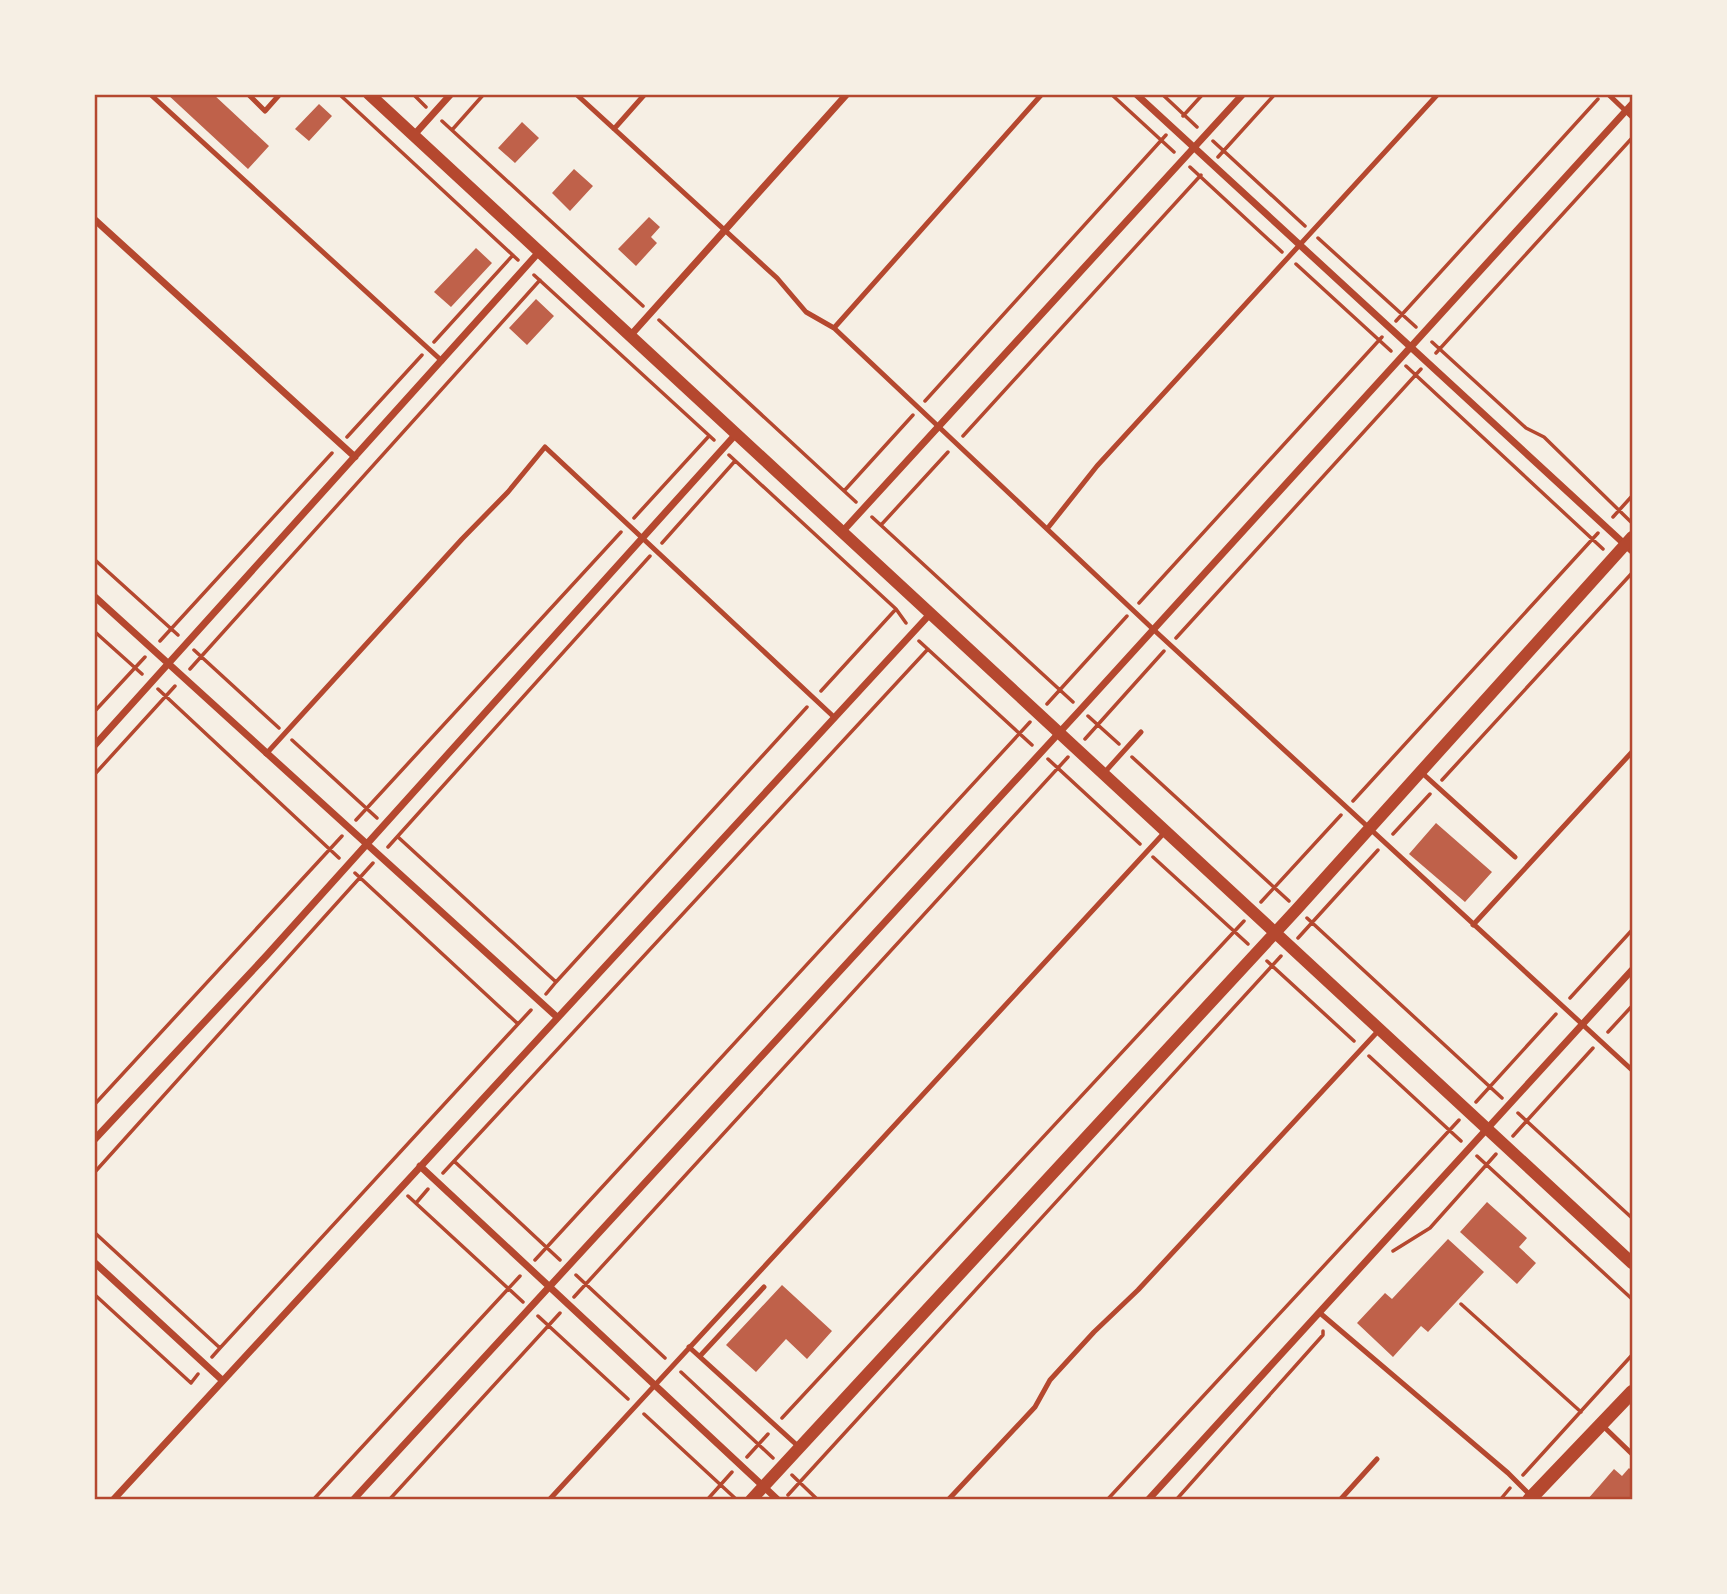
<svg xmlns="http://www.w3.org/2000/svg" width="1727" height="1594" viewBox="0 0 1727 1594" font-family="Arial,sans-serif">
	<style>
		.building { fill: #bf614a }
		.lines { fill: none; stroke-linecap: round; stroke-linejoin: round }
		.path { stroke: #b5482f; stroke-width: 3.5 }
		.service { stroke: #b5482f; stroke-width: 5 }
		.minor { stroke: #b5482f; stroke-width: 7 }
		.tertiary { stroke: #b5482f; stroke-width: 12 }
		.secondary { stroke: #b5482f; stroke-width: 14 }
		.neatline { fill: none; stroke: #b5482f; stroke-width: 2.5 }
	</style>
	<rect width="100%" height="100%" fill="#f6efe4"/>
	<path class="building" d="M167,94h46l56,52 -21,23z
		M319,104l13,12 -23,25 -14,-12z
		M522,122l17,16 -24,25 -17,-15z
		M574,169l19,17 -23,25 -18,-18z
		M649,217l11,10 -9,10 6,6 -21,23 -18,-17z
		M476,248l16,15 -41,44 -17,-15z
		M536,299l18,17 -27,29 -18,-17z
		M1436,823l56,49 -27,30 -56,-48z
		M1487,1202l40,36 -8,9 17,16 -19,21 -57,-52z
		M1448,1239l36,33 -56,60 -7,-6 -28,31 -36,-34 28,-30 7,6z
		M782,1285l50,46 -25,28 -21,-20 -30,33 -30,-27z
		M1629,1468l3,3v29h-45l27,-31 8,7z"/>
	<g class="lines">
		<path class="path" d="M339,94l179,166
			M413,94l13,13
			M1111,94l63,58
			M1162,94l35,33
			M1183,116l20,-22
			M442,121l201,185
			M452,130l32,-36
			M1213,141l92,85
			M1218,157l57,-63
			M1190,167l92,85
			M1318,238l98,89
			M1296,264l95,87
			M534,275l180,165
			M659,320l197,182
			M1396,321l202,-222
			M434,342l79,-87
			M1432,342l94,86 18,9 88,86
			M1436,353l196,-215
			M1406,366l197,183
			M925,401l241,-266
			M963,436l238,-261
			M347,437l75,-82
			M729,455l167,154 10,14
			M844,491l69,-76
			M872,517l201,185
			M1613,517l19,-21
			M634,518l75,-82
			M881,525l67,-73
			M662,543l73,-82
			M94,559l84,76
			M1139,603l243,-266
			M94,631l48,43
			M1176,638l245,-269
			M160,641l172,-188
			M919,641l113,104
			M194,650l85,78
			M190,669l350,-389
			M158,689l181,169
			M821,691l75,-82
			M1047,704l80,-88
			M94,712l51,-55
			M1088,716l31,28
			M1085,739l79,-88
			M292,740l85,78
			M1132,757l157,144
			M1048,759l92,85
			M94,775l81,-89
			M1442,780l190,-207
			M1353,801l245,-268
			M356,820l265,-288
			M1393,834l37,-40
			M398,837l158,145 -10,12
			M388,847l262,-291
			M1153,857l95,87
			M1261,902l80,-87
			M1307,918l195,180
			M1298,938l80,-88
			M1267,961l87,80
			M556,982l251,-275
			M1570,998l62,-68
			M518,1024l13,-14
			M1608,1032l24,-26
			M1369,1056l92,85
			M1476,1102l80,-88
			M94,1105l248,-269
			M1518,1113l114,105
			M1513,1136l80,-88
			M1477,1156l155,143
			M454,1161l106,99
			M94,1173l279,-310
			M443,1173l485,-524
			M408,1196l115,106
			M416,1203l12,-14
			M94,1232l126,116 -8,9
			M1393,1251l37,-23 66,-74
			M535,1260l495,-538
			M576,1275l89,83
			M94,1294l97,89 7,-9
			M574,1297l494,-540
			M1461,1304l120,108
			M538,1316l90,83
			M220,1348l298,-324 -163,-151
			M681,1372l92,86
			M644,1414l93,86
			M782,1418l462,-497
			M747,1457l21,-23
			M792,1475l26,25
			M1523,1475l109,-120
			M788,1495l493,-539
			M313,1500l207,-224
			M389,1500l171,-187
			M707,1500l25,-28
			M1107,1500l352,-380
			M1176,1500l147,-165v-4
			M1500,1500l10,-12"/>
		<path class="service" d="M150,94l292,267
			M248,94l17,17 15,-17
			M576,94l201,184 29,34 28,16 320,302 478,440
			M1608,94l24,23
			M614,129l31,-35
			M834,328l208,-234
			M1047,529l50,-63 341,-372
			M266,754l196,-215 46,-47 37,-45 290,271
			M1421,772l94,85
			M1104,773l37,-41
			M1473,925l159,-173
			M1320,1313l188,160 24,24
			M689,1347l110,100
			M700,1356l64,-69
			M1601,1424l31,30
			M549,1500l615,-667
			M948,1500l87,-93 15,-27 44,-48 44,-42 242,-261
			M1340,1500l37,-41"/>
		<path class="minor" d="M1136,94l496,457
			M414,135l37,-41
			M94,219l261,238
			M630,336l217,-242
			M842,532l401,-438
			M94,596l463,421
			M94,746l445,-494
			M94,1140l173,-185 469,-521
			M420,1166l358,334
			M94,1262l128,118
			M113,1500l818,-887
			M353,1500l728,-791 551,-605
			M1148,1500l484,-530"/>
		<path class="tertiary" d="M369,94l1263,1169
			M751,1500l546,-591 335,-372"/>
		<path class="secondary" d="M1529,1500l103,-108"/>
	</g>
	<rect width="1727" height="1594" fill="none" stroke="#f6efe4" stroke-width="192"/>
	<rect x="96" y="96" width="1535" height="1402" class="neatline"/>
</svg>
